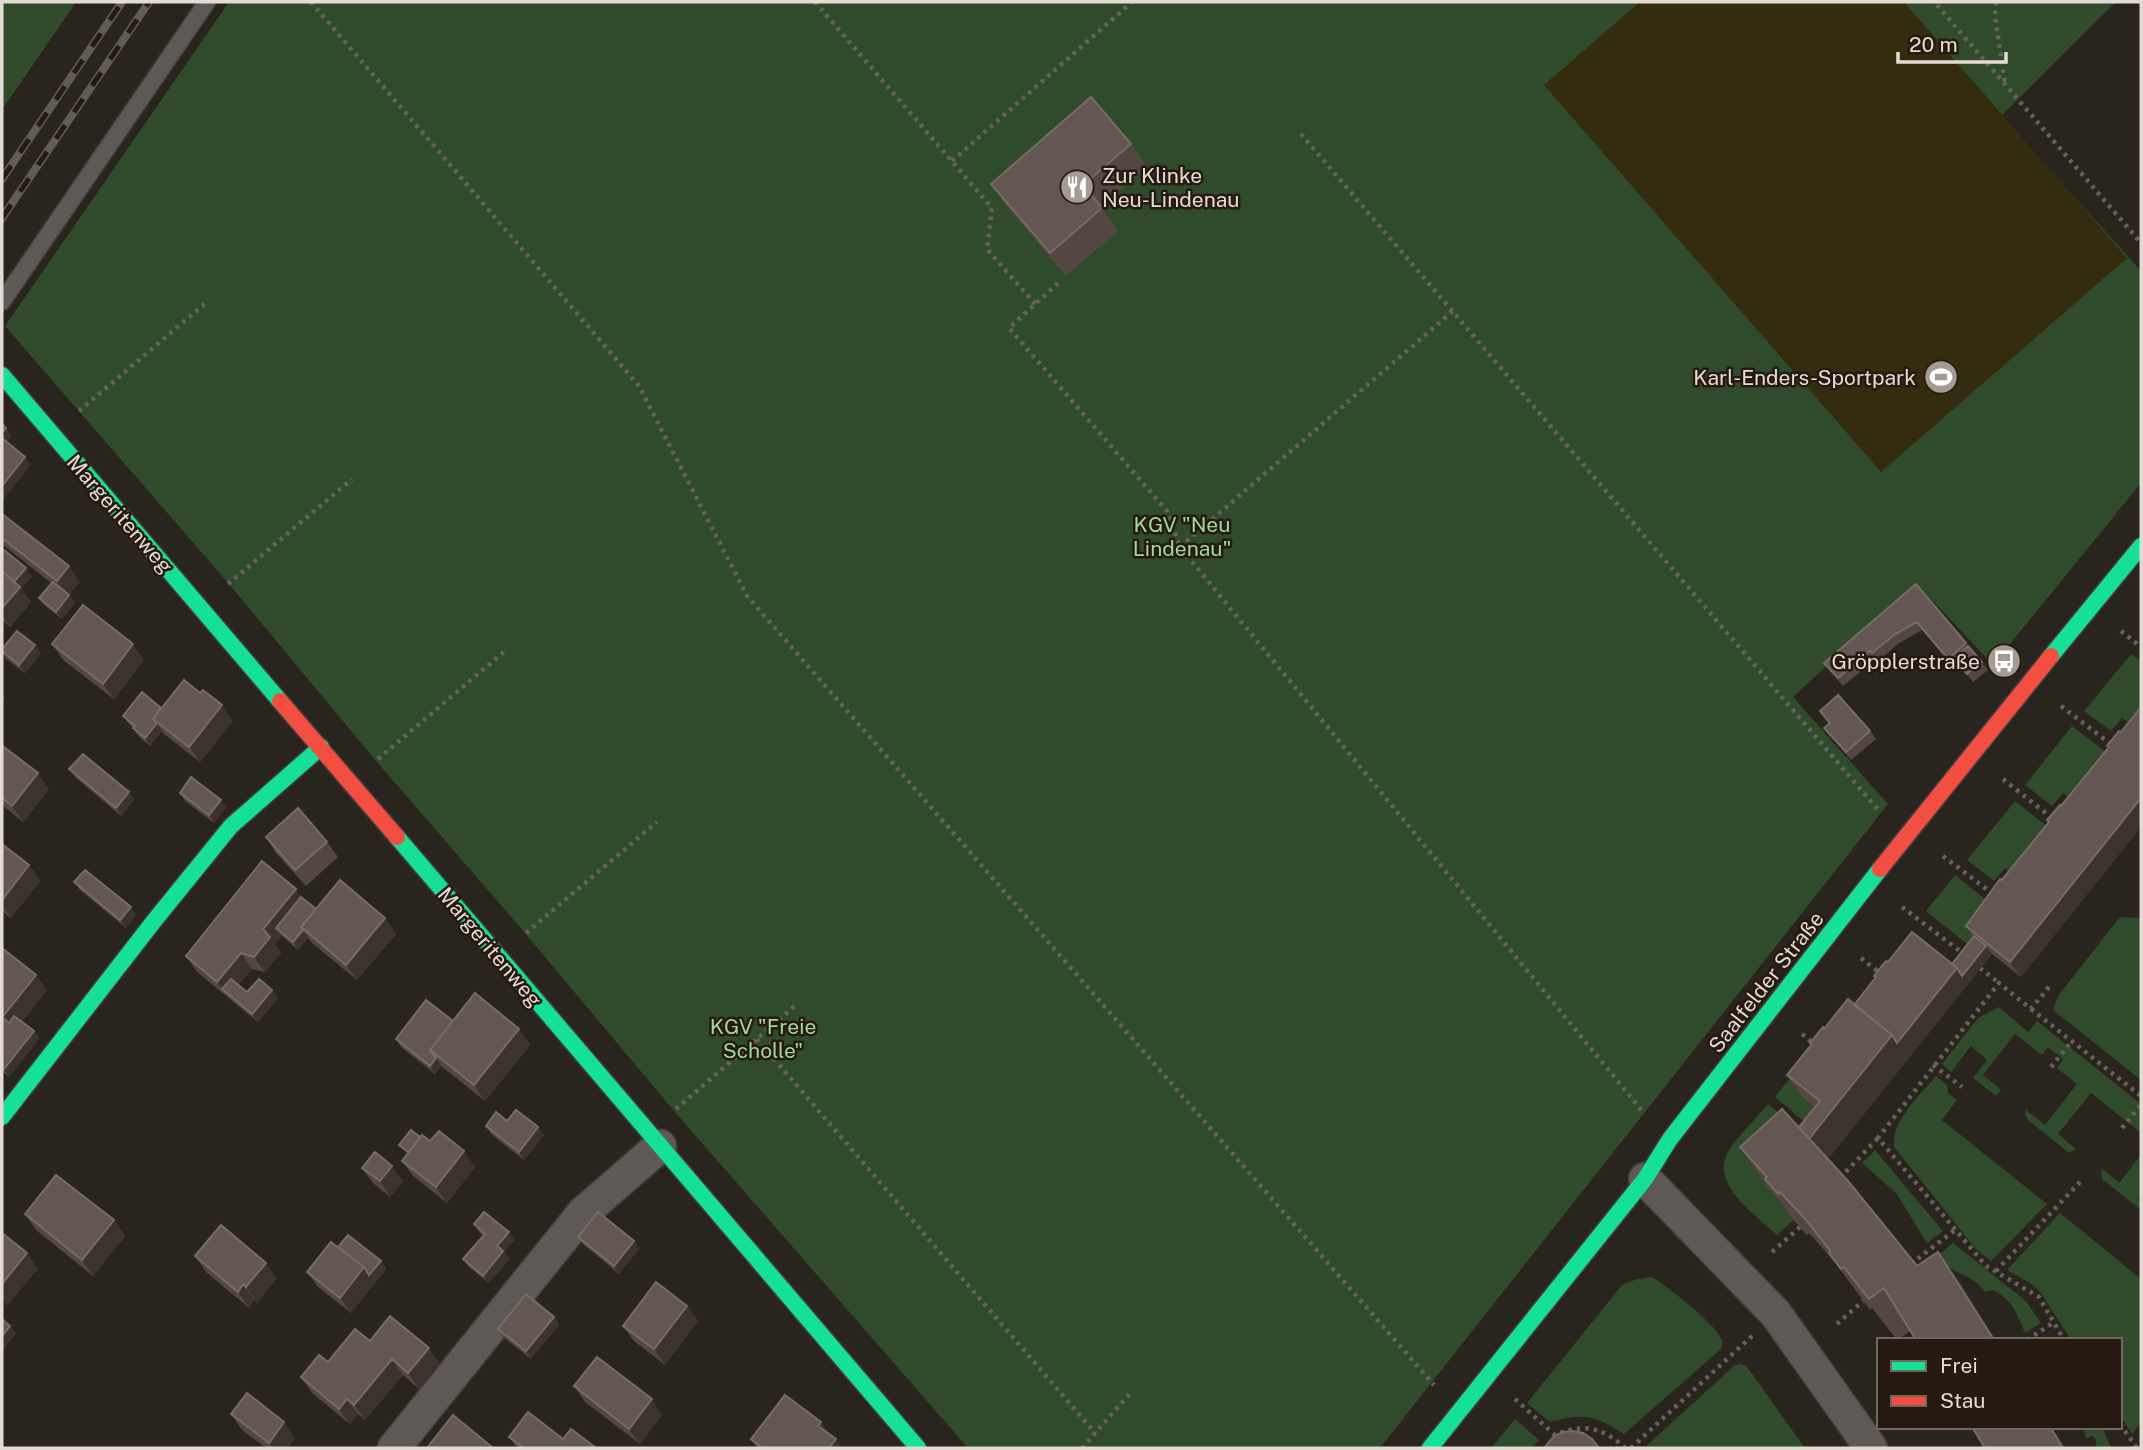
<svg xmlns="http://www.w3.org/2000/svg" width="2143" height="1450" viewBox="0 0 2143 1450" font-family="'Public Sans',sans-serif">
	<style>
		.green { fill: #304a2c }
		.sand { fill: #342c0e }
		.lines { fill: none; stroke-linecap: round; stroke-linejoin: round }
		.lane-casing { stroke: #443e3a; stroke-width: 19 }
		.street-casing { stroke: #443e3a; stroke-width: 35 }
		.fast-casing { stroke: #443e3a; stroke-width: 19 }
		.jam-casing { stroke: #443e3a; stroke-width: 19 }
		.path { stroke: #66615d; stroke-width: 4.5; stroke-dasharray: 3.5 5; stroke-linecap: butt }
		.lane { stroke: #5e5954; stroke-width: 16 }
		.street { stroke: #5e5954; stroke-width: 32 }
		.fast { stroke: #16e098; stroke-width: 16 }
		.jam { stroke: #f24e42; stroke-width: 16 }
		.rail-casing { stroke: #615c58; stroke-width: 8 }
		.rail { stroke: #26190f; stroke-width: 5; stroke-dasharray: 16; stroke-linecap: butt }
		.wall { fill: #534643 }
		.shaded-wall { fill: #3c322e }
		.building { fill: #635653; stroke: #776b67; stroke-width: 2 }
		.labels { text-anchor: middle; dominant-baseline: central; stroke-width: 5; stroke-linejoin: round; paint-order: stroke }
		.poi-label { font-size: 21px; fill: #e4dbd4; stroke: #26190f; text-anchor: end }
		.street-label { font-size: 21px; fill: #e4dbd4; stroke: #26190f }
		.park-label { font-size: 21px; fill: #9ed999; stroke: #26190f }
	</style>
	<rect width="100%" height="100%" fill="#2a241e"/>
	<path class="green" d="M2,2h74l-74,108z
		M229,2h1887l-115,114 140,155v212l-148,182 -77,-82 -123,114 95,107 -508,644h-412l-294,-337 -144,-172 -159,-184 -142,-171 -224,-258z
		M2131,654l10,7v75l-1,-4 -18,-14 -11,13 -27,-20z
		M2072,726l48,37 -39,44 -18,-14 -11,13 -27,-21z
		M2015,801l45,36 -39,45 -16,-14 -11,13 -27,-21z
		M1955,875l46,37 -29,36 -46,-37z
		M2120,917l21,1v162l-88,-70 5,-14z
		M1999,1007l29,25 9,-11 104,83v29l-50,-40 -33,41 18,15 -7,4 -41,-33 -3,-5 1,-5 19,15 32,-41 -20,-16 6,-9 -15,-12 -6,8 -27,-21 -32,41 18,15 -5,6 -23,-18 14,-18 -16,-14 -20,26 -9,-8 36,-46z
		M1802,1063l34,61 -40,94 -19,17c-19,-18 -66,-50 -50,-81 10,-18 28,-34 41,-50l11,9 -25,30 54,-18 -33,-28z
		M1936,1076l11,9 1,8 9,7 -15,20 105,84 -56,57 -16,-13 -81,-101c-3,-26 26,-52 42,-71z
		M1875,1150l68,81 -16,12 -31,-50 -34,-30z
		M2141,1155v39l-3,4 3,2v10l-39,-31 -1,-11 18,15z
		M2060,1213l81,66v144l-9,11 -12,-19v-75h-49l-30,-47 -11,-10 -23,-13z
		M1953,1243l73,58 15,22 -16,10c-7,-18 -14,-35 -32,-43l-8,2c-14,-20 -31,-15 -48,-36z
		M1652,1277c15,9 62,46 69,61 3,5 1,6 0,11l-97,85c-30,-19 -40,-21 -74,-12l-23,-19 95,-118 15,-6z
		M1739,1364l6,1 5,6 55,77h-161l90,-82z
		M1515,1419l24,21 -7,8h-41z
		M2083,1427h19l9,21h-15v-8l-3,-4 -7,2z"/>
	<path class="sand" d="M1640,2h264l223,256 -246,214 -337,-387z"/>
	<g class="lines">
		<g class="lane-casing">
			<path id="lane" d="M2,302l205,-300"/>
		</g>
		<g class="street-casing">
			<path id="street" d="M1645,1179l131,135 95,134
				M394,1448l189,-235 77,-67"/>
		</g>
		<g class="fast-casing">
			<path id="fast" d="M2,375l278,326
				M2051,656l90,-110
				M397,837l521,611
				M2,1117l152,-196 77,-95 90,-79
				M1430,1448l215,-269 25,-40 210,-270"/>
		</g>
		<g class="jam-casing">
			<path id="jam" d="M280,701l117,136
				M1880,869l171,-213"/>
		</g>
		<path class="path" d="M311,2l328,384 108,210 687,789
			M815,2l177,206 -5,41 48,55
			M1996,2l-1,14 10,68
			M1937,5l204,238
			M1301,134l579,678
			M952,161l180,-159
			M1058,283l-49,45 158,183 13,36 463,565
			M79,411l128,-109
			M1180,547l273,-236
			M228,584l124,-105
			M2121,631l20,16
			M2061,706l51,39
			M378,759l127,-108
			M2003,779l50,40
			M1943,856l50,38
			M1902,907l63,48
			M526,933l131,-111
			M1861,958l20,16
			M1980,968l19,15
			M2049,987l-18,22 -32,-26 -121,155 108,128 53,31 25,43
			M2031,1009l110,87
			M1802,1034l13,11
			M757,1039l338,394
			M1933,1065l29,22
			M2051,1067l21,-26
			M676,1109l121,-105
			M2122,1128l19,-23
			M1840,1178l38,-40
			M1772,1252l28,-25
			M1911,1264l44,-34
			M1996,1271l84,-89
			M1837,1324l26,-23
			M2027,1340l26,-17
			M1515,1399l40,36c28,-12 48,-8 70,13
			M2120,1424l17,24
			M1082,1448l50,-57
			M1631,1448l121,-112"/>
		<use href="#lane" class="lane"/>
		<use href="#street" class="street"/>
		<use href="#fast" class="fast"/>
		<use href="#jam" class="jam"/>
		<g class="rail-casing">
			<path id="rail" d="M2,179l120,-177
				M2,218l147,-216"/>
		</g>
		<use href="#rail" class="rail"/>
	</g>
	<path class="wall" d="M1131,144l16,23 -46,39 17,25 -52,45 -59,-69 -16,-23z
		M2,514l78,68 -11,13 6,8 -13,16 -17,-13 -6,-8 12,-15 -49,-39z
		M2,552l30,24 -11,12 10,14 -21,25 -8,-7z
		M1916,584l72,86 -15,12 -15,-19 -4,4 -32,-37 -23,13 -21,18 -2,-2 -33,27 -19,-23z
		M52,644l92,16 -30,39 -51,-39z
		M2,652l39,1 -16,20 -19,-14z
		M2141,707v120l-120,150 -29,-23 -164,205 89,107 21,-14 29,41 -70,47 -25,-32 -2,2 -36,-49 -25,-28 -2,2 -13,-14 -14,-20 -12,-13 -28,-41 59,-20 16,-20 -12,-9 -16,-23 25,-30 -2,-2 14,-14 30,-24 21,-27 -1,-2 14,-14 64,2 21,-27 -7,-11 83,-104 -2,-2 14,-14 47,-58 -1,-2 14,-14z
		M161,708l72,13 -33,41 -36,-28 -2,-3 -12,15 -12,-10 -5,-8 -4,-4 -6,-8z
		M1820,711l50,20 6,8 -25,21 -27,-32 5,-5z
		M2,750l47,39 -26,33 -21,-17z
		M69,769l60,23 5,8 -13,16 -46,-39z
		M180,793l46,15 -12,15 -29,-22z
		M266,837l61,5 11,15 -32,29 -30,-33z
		M2,844l27,21 11,16 -29,37 -9,-7z
		M74,882l62,33 -10,13 -46,-38z
		M296,889l5,8 15,12 69,9 11,16 -39,46 -45,-37 -4,-5 -10,12 -16,-14 -7,8 6,9 -16,19 -13,-3 -14,16 9,7 25,-2 6,8 -20,24 -61,-50 -11,-16z
		M2,948l34,27 11,15 -25,32 12,9 5,8 -30,38 -7,-6z
		M453,1021l66,8 11,16 -45,56 -44,-35 -6,8 -34,-27 -5,-8z
		M507,1121l37,14 -20,25 -33,-26 -5,-8z
		M420,1137l10,4 45,26 -28,36 -34,-27 -11,-15 5,-7 -8,-9z
		M362,1168l41,13 -13,16 -17,-14z
		M25,1214l89,6 11,16 -32,40 -57,-46z
		M474,1224l40,16 -10,12 5,7 -20,24 -20,-16 -6,-8 20,-23 -4,-4z
		M578,1237l56,4 5,8 -20,25 -35,-29z
		M338,1247l43,14 5,8 -35,44 -33,-26 -11,-15z
		M195,1256l82,22 -20,25 -3,-3 -5,8 -43,-36z
		M687,1306l11,15 -33,44 -31,-24 -11,-15z
		M554,1317l5,8 -28,34 -28,-22 -5,-8z
		M370,1341l70,23 -21,25 -16,-14 -38,45 -7,-6 -8,10 -38,-31 -11,-16z
		M574,1386l88,29 -22,29 -55,-42z
		M231,1414l64,24 -8,10h-21l-24,-18z
		M821,1422l8,12 13,14h-85l-6,-9z
		M509,1437l54,2 33,9h-79z"/>
	<path class="shaded-wall" d="M6,428l6,8 -7,8 -3,-4v-7z
		M25,457l6,8 -29,36v-15z
		M69,566l11,16 -11,13 6,8 -13,16 -6,-7 12,-15 -11,-16z
		M26,568l6,8 -11,12 10,14 -21,25 -8,-12v-7l10,-25z
		M133,644l11,16 -30,39 -11,-15z
		M35,645l6,8 -16,20 -6,-8z
		M2,692l3,5 -3,4z
		M222,705l11,16 -33,41 -11,-15z
		M157,723l5,8 -12,15 -5,-8z
		M38,773l11,16 -26,33 -11,-16z
		M129,792l5,8 -13,16 -5,-8z
		M2141,798v29l-120,150 -11,-15z
		M221,800l5,8 -12,15 -5,-8z
		M29,865l11,16 -29,37 -9,-13v-5z
		M296,889l11,16 -31,23 6,8 -7,8 6,9 -16,19 -11,-15 9,-28z
		M131,907l5,8 -10,13 -6,-8z
		M385,918l11,16 -39,46 -11,-15z
		M303,930l5,8 -10,12 -5,-8z
		M1986,946l6,8 -168,210 -16,-23 84,-106 65,-67z
		M241,953l11,16 -22,26 -8,-6 -5,-7z
		M36,975l11,15 -32,41 -11,-16z
		M272,990l6,8 -20,24 -6,-8z
		M519,1029l11,16 -45,56 -11,-16z
		M34,1031l5,8 -30,38 -5,-8z
		M436,1058l5,8 -6,8 -5,-8z
		M538,1127l6,8 -20,25 -5,-8z
		M464,1151l11,16 -28,36 -11,-16z
		M392,1166l11,15 -13,16 -10,-16z
		M114,1220l11,16 -32,40 -11,-16z
		M509,1232l5,8 -10,12 5,7 -20,24 -6,-7 14,-30z
		M634,1241l5,8 -20,25 -5,-8z
		M1938,1252l29,41 29,47h-2z
		M27,1253l11,16 -31,37 -5,-8v-14z
		M381,1261l5,8 -11,14 -6,-8z
		M266,1263l11,15 -20,25 -11,-16z
		M364,1267l11,16 -24,30 -11,-15z
		M243,1284l11,16 -5,8 -11,-16z
		M687,1306l11,15 -33,44 -11,-16z
		M554,1317l5,8 -28,34 -5,-8z
		M10,1326l6,8 -14,17v-15z
		M429,1348l11,16 -21,25 -11,-16z
		M392,1359l11,16 -38,45 -11,-15z
		M347,1399l11,15 -8,10 -11,-15z
		M652,1399l10,16 -22,29 -11,-15z
		M284,1422l11,16 -8,10h-14l-4,-5z
		M821,1422l11,16 -14,-12z
		M2050,1427h2l14,21h-3z
		M836,1439l6,9h-13z"/>
	<path class="building" d="M1091,97l40,47 -48,41 19,23 -52,45 -59,-69z
		M2,424l4,4 -4,5z
		M2,438l23,19 -23,29z
		M2,514l67,52 -12,15 -55,-43z
		M4,550l22,18 -12,14 -12,-11v-19z
		M2,571l18,16 -18,21z
		M53,582l16,13 -13,17 -17,-14z
		M1916,584l50,59 -18,16 -31,-37 -23,13 -22,18 -2,-2 -32,27 -14,-15z
		M83,605l50,39 -30,40 -51,-40z
		M17,631l18,14 -16,20 -17,-14v-2z
		M1968,646l14,16 -15,12 -13,-16z
		M184,680l16,13 3,-3 19,15 -33,42 -36,-28z
		M142,692l19,16 -8,11 4,4 -12,15 -12,-10 2,-2 -12,-10z
		M1838,695l32,36 -24,21 -22,-24 6,-5 -10,-12z
		M2141,707v91l-131,164 -44,-36 34,-47 2,1 47,-58 -2,-2 13,-15 1,1 48,-59 -2,-1 12,-15 2,1z
		M4,747l34,26 -26,33 -10,-8v-48z
		M83,754l46,38 -13,16 -47,-39z
		M191,777l30,23 -12,15 -29,-22z
		M298,808l29,34 -32,28 -29,-33z
		M2,844l27,21 -27,35z
		M262,861l34,28 -33,40 7,8 -16,20 -13,-4 -24,29 -31,-26z
		M85,870l46,37 -11,13 -46,-38z
		M340,880l45,38 -39,47 -45,-38z
		M301,897l15,12 -15,18 2,3 -10,12 -17,-14z
		M1912,932l45,36 -60,75 -5,-8 -38,-30 22,-28 -2,-1 12,-15 2,1z
		M1974,936l12,10 -24,30 -5,-8 -5,-4z
		M2,948l34,27 -32,40 -2,-1z
		M231,979l16,13 12,-13 13,11 -20,24 -30,-25z
		M475,993l44,36 -45,56 -44,-35z
		M1848,999l44,36 -83,104 -10,-12 21,-26 -33,-26 25,-31 -2,-1 13,-16 1,2z
		M426,1000l27,21 -23,29 6,8 -6,8 -34,-27z
		M14,1016l20,15 -30,38 -2,-1v-47l1,-2 6,4z
		M1782,1109l66,72 69,85 21,-14 56,88h-78l-32,-52 -15,11 -25,-32 -3,2 -12,-16 2,-1 -25,-32 -26,-28 -2,2 -13,-15 2,-2 -27,-30z
		M516,1110l22,17 -19,25 -33,-26 10,-14 11,9z
		M411,1130l9,7 -11,15 -10,-7z
		M439,1131l25,20 -28,36 -34,-26 20,-26 8,6z
		M375,1152l17,14 -12,15 -18,-13z
		M56,1175l58,45 -32,40 -57,-46z
		M484,1212l25,20 -12,14 6,5 -20,25 -20,-17 22,-25 -11,-10z
		M598,1212l36,29 -20,25 -36,-29z
		M221,1225l45,38 -20,24 -3,-3 -5,8 -43,-36z
		M2,1233l25,20 -25,31z
		M348,1235l33,26 -12,14 -5,-8 -26,-20z
		M331,1242l33,25 -24,31 -33,-26z
		M656,1282l31,24 -33,43 -31,-23z
		M526,1294l28,23 -28,34 -28,-22z
		M390,1316l39,32 -21,25 -16,-14 -38,46 -7,-6 -8,10 -38,-32 18,-22 9,7 27,-33 15,12z
		M2,1319l8,7 -8,10z
		M597,1357l55,42 -23,30 -55,-43z
		M247,1393l37,29 -15,21 -38,-29z
		M785,1395l36,27 -3,4 18,13 -7,9h-67l-11,-9z
		M528,1412l35,27 8,-10 25,19h-72l-15,-11z
		M453,1415l40,33h-66z
		M1972,1427h78l13,21h-78z
		M1573,1431l10,2 9,6 7,9h-55l10,-12 10,-4z"/>
	<defs>
		<g id="restaurant-disc" transform="scale(1.75)"><circle r="9.5" fill="#a39b94" stroke="#26190f"/><path d="M-5-6h1v4h1v-4h1v4h1v-4h1v5L-1.5 .5V6h-2V.5L-5-1ZM5-6V6H3V1.5H1.5Q1.5-4 5-6Z" fill="#fff"/></g>
		<g id="stadium-disc" transform="scale(1.75)"><circle r="9.5" fill="#a39b94" stroke="#26190f"/><path d="M0-5a6.5 5 0 1 0 0 10a6.5 5 0 1 0 0-10ZM-3.5-1.8h7v3.6h-7Z" fill="#fff"/></g>
		<g id="bus-disc" transform="scale(1.75)"><circle r="9.5" fill="#a39b94" stroke="#26190f"/><path d="M-5-6H5V4H4V6H2V4H-2V6H-4V4H-5ZM-3.5-4V0h7V-4ZM-3.5 1.2v1.5H-2V1.2ZM2 1.2v1.5H3.5V1.2Z" fill="#fff"/></g>
	</defs>
	<g fill-rule="evenodd">
		<use href="#restaurant-disc" x="1077" y="187"/>
		<use href="#stadium-disc" x="1941" y="377"/>
		<use href="#bus-disc" x="2004" y="661"/>
	</g>
	<g class="labels">
		<g class="poi-label">
			<text x="1102" y="175" text-anchor="start">Zur Klinke<tspan x="1102" dy="24">Neu-Lindenau</tspan></text>
			<text x="1916" y="377">Karl-Enders-Sportpark</text>
			<text x="1980" y="661">Gröpplerstraße</text>
		</g>
		<g class="street-label">
			<text transform="translate(120 514) rotate(49)">Margeritenweg</text>
			<text transform="translate(490 947) rotate(50)">Margeritenweg</text>
			<text transform="translate(1766 982) rotate(-52)">Saalfelder Straße</text>
		</g>
		<g class="park-label">
			<text x="1182" y="524">KGV "Neu<tspan x="1182" dy="24">Lindenau"</tspan></text>
			<text x="763" y="1026">KGV "Freie<tspan x="763" dy="24">Scholle"</tspan></text>
		</g>
	</g>
	<rect width="2143" height="1450" fill="none" stroke="#e4dbd4" stroke-width="7"/>
	<rect x="1877" y="1338" width="245" height="91" fill="#26190f" stroke="#72675e" stroke-width="2"/>
	<rect x="1891" y="1361" width="35" height="10" fill="#16e098" stroke="#72675e" stroke-width="2"/>
	<text x="1940" y="1373" font-size="21" fill="#e4dbd4">Frei</text>
	<rect x="1891" y="1396" width="35" height="10" fill="#f24e42" stroke="#72675e" stroke-width="2"/>
	<text x="1940" y="1408" font-size="21" fill="#e4dbd4">Stau</text>
	<path d="M1898 52v10h108v-10" fill="none" stroke="#e4dbd4" stroke-width="3.5"/>
	<text x="1909" y="52" font-size="21" fill="#e4dbd4" stroke="#26190f" stroke-width="5" paint-order="stroke">20 m</text>
</svg>
